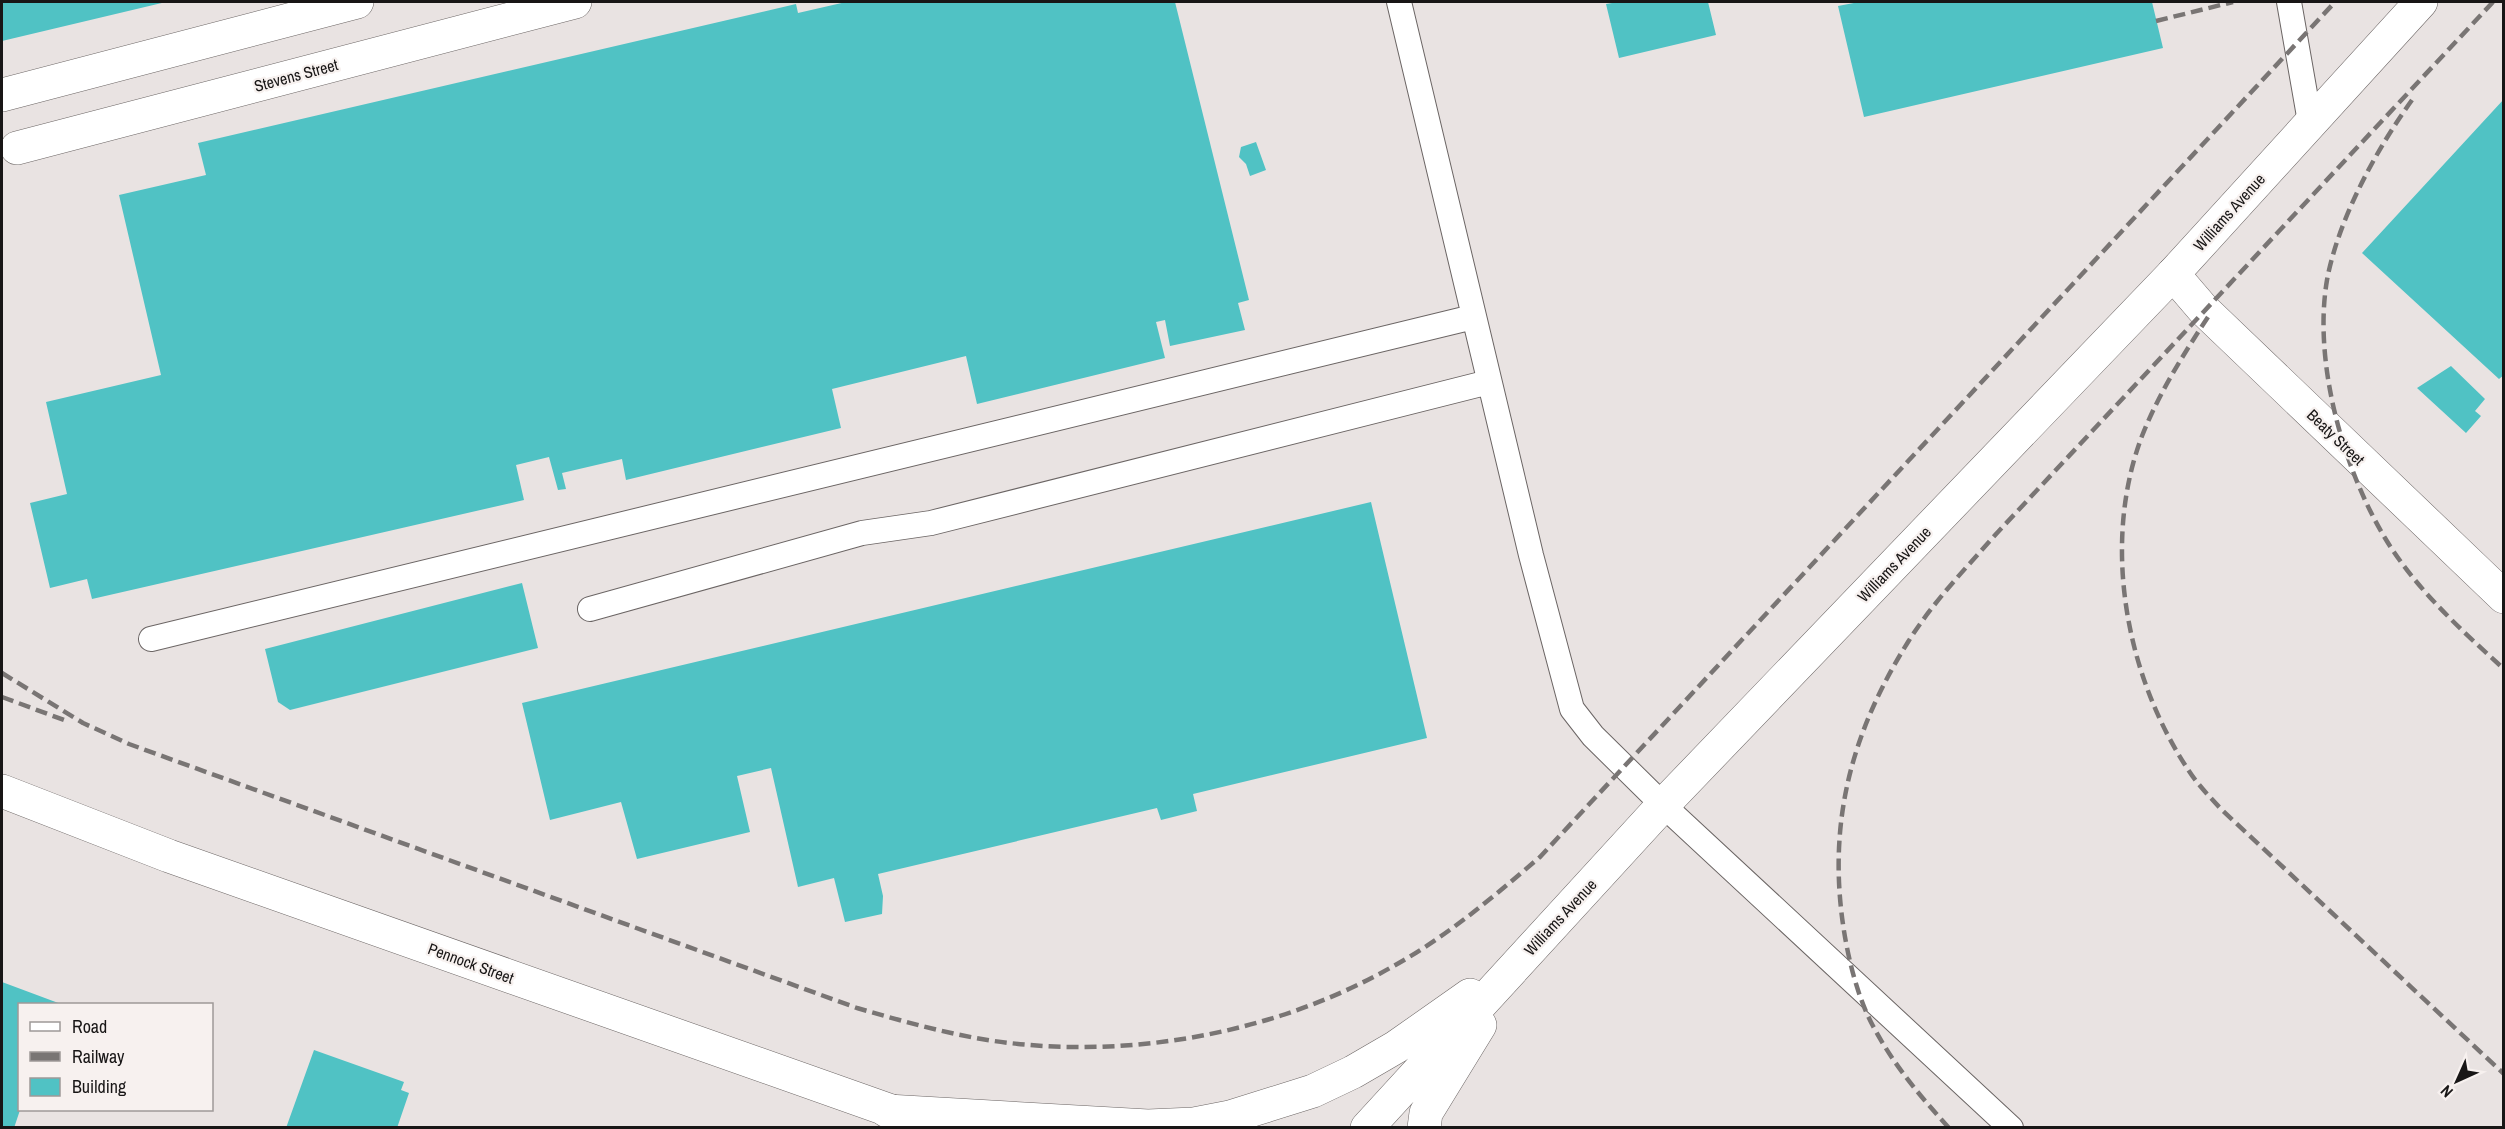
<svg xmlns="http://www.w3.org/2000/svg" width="2505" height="1129" viewBox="0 0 2505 1129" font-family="'Archivo Narrow',sans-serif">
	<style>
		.building { fill: #50c2c4 }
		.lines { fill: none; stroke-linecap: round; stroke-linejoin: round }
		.lane-casing { stroke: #6b6564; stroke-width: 26 }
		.street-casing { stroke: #6b6564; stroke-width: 34 }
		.secondary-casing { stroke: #6b6564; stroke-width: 34 }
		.lane { stroke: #fff; stroke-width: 24 }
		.street { stroke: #fff; stroke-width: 33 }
		.secondary { stroke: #fff; stroke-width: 33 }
		.rail { stroke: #797574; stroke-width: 4.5; stroke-dasharray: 12 6; stroke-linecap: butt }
		.labels { text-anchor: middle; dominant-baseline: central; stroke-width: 4.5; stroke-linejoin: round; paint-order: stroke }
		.street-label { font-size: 16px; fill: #181616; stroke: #f7f1ef }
	</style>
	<rect width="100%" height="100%" fill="#e9e3e2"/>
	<path class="building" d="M2,2h164l-164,39z
		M846,2h329l74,298 -11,3 7,27 -75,16 -5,-26 -9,2 9,36 -188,46 -11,-48 -134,33 9,39 -215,52 -4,-21 -60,14 4,16 -8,1 -9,-33 -33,8 8,35 -432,99 -5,-20 -37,9 -20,-85 37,-9 -21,-92 115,-27 -42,-180 87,-20 -8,-32 598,-139 2,9z
		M1618,2h90l8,33 -97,23 -13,-54z
		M1859,2h293l11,46 -299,69 -26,-111z
		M2504,99v276l-5,4 -137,-126z
		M1256,142l10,28 -16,6 -4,-12 -7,-7 2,-10z
		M2451,366l34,33 -10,12 6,5 -15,17 -49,-45z
		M1371,502l56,236 -234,56 4,17 -36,9 -4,-12 -279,66 5,22 -1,18 -37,8 -11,-44 -36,9 -27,-119 -34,8 13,56 -113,27 -16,-57 -71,18 -28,-117z
		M522,583l16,65 -248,62 -12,-8 -13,-53z
		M2,982l59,22h-41v106l-6,18h-12z
		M314,1050l90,32 -3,8 8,3 -12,35h-111z"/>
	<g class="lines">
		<g class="lane-casing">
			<path id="lane" d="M1399,2l132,553 41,154 21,27 70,69 348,323
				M2289,2l21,120
				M590,609l272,-76 69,-10 558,-141
				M151,639l1322,-322"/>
		</g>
		<g class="street-casing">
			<path id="street" d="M2,95l355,-93
				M17,148l558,-146
				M2173,274l30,35 301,288
				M2,791l167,65 745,263"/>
		</g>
		<g class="secondary-casing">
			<path id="secondary" d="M887,1111l261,15 46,-2 36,-7 83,-26 40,-19 43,-25 74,-52
				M1367,1128l296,-323 510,-531 248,-272
				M1424,1128l2,-15 54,-88"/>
		</g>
		<use href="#lane" class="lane"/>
		<use href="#street" class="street"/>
		<use href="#secondary" class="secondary"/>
		<path class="rail" d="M2156,21l77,-19
			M2412,100c-36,50 -74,120 -85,180 -14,82 16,188 58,258 30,50 76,92 119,131
			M2208,317c-25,38 -49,76 -66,119 -41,108 -16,241 47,335 9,14 21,26 32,38l283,265
			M2,673l81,50 46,21 728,264c45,13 90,26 137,33 133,19 279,-7 396,-73 55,-30 102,-70 150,-111l795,-855
			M2,697l62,23
			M1949,1128c-29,-32 -56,-64 -76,-102 -15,-28 -24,-64 -29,-95 -17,-107 7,-198 64,-289 25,-40 58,-74 89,-109l496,-531"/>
	</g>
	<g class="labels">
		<g class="street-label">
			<text transform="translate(296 75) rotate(-15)">Stevens Street</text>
			<text transform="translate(2229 212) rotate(-48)">Williams Avenue</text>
			<text transform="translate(2336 437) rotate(44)">Beaty Street</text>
			<text transform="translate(1894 564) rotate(-46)">Williams Avenue</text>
			<text transform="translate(1560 917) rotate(-47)">Williams Avenue</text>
			<text transform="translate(471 963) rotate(20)">Pennock Street</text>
		</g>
	</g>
	<rect width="2505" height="1129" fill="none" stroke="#181616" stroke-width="6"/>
	<rect x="18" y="1003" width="195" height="108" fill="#f7f1ef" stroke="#9e9998" stroke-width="1.5"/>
	<rect x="30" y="1022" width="30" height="9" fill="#ffffff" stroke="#9e9998" stroke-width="1.5"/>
	<text x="72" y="1033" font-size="18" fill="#181616">Road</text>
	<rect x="30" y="1052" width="30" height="9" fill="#797574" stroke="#9e9998" stroke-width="1.5"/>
	<text x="72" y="1063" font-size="18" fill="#181616">Railway</text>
	<rect x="30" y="1078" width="30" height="18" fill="#50c2c4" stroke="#9e9998" stroke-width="1.5"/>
	<text x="72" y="1093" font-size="18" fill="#181616">Building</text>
	<g transform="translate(2457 1081) rotate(225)" stroke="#f7f1ef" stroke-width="4.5" paint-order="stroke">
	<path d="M0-4.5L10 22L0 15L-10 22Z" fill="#181616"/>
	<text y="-9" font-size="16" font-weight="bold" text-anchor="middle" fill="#181616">N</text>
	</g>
</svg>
